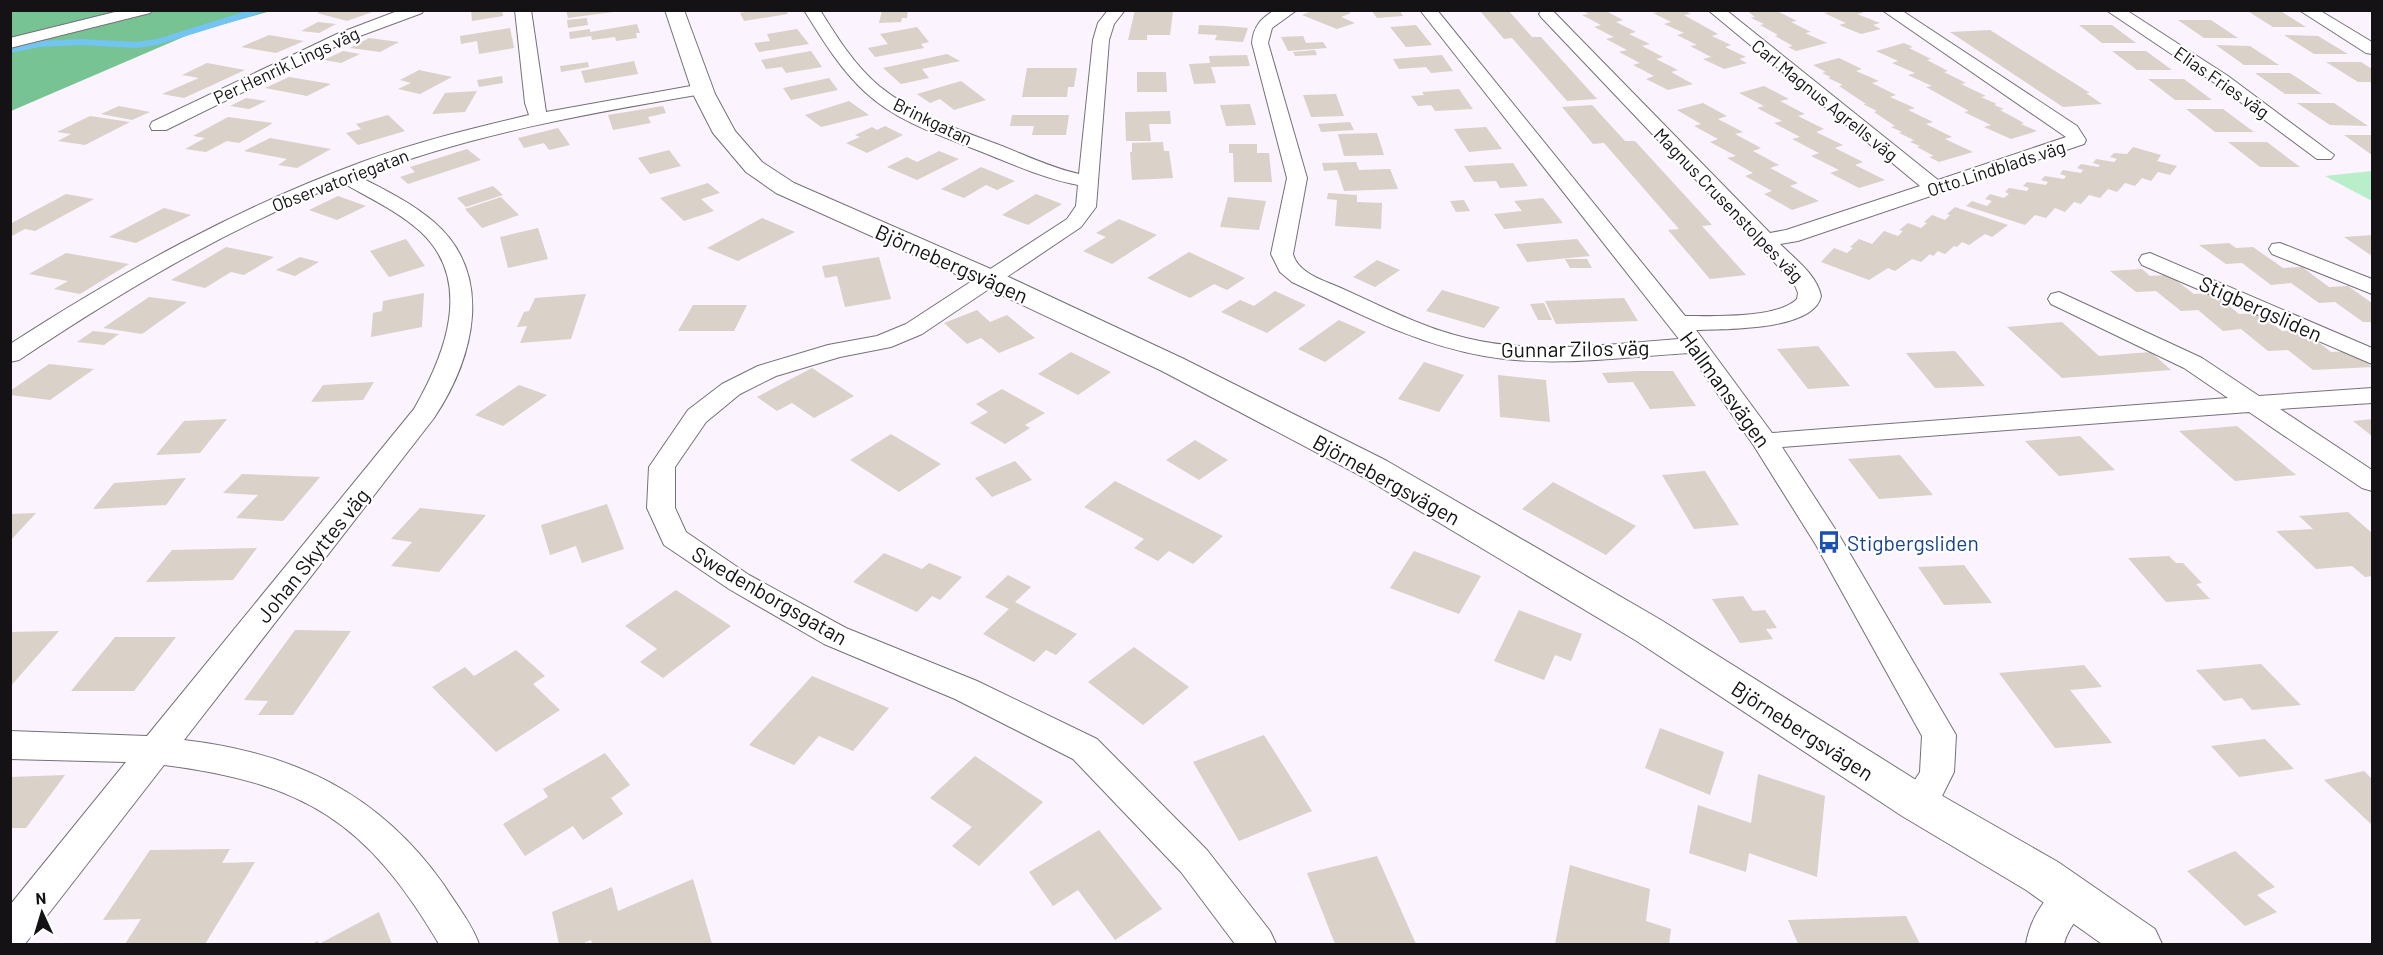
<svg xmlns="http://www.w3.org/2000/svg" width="2383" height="955" viewBox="0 0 2383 955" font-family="Barlow,sans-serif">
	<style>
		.green { fill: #b9eecb }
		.forest { fill: #78c394 }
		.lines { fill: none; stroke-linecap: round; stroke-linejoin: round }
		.stream { stroke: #73c4f0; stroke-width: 6 }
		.building { fill: #dad1c8 }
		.minor-casing { stroke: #777079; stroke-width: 2 }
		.tertiary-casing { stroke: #777079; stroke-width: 2 }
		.minor { fill: #fff; fill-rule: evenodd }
		.tertiary { fill: #fff; fill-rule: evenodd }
		.labels { text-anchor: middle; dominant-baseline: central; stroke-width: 4.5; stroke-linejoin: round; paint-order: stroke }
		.far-street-label { font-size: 18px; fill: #151215; stroke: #fff }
		.street-label { font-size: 21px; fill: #151215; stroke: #fff }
		.transit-label { font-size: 21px; fill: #164399; stroke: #fff; text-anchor: start }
	</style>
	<rect width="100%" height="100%" fill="#fbf3fd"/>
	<path class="green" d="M2372,171v30l-47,-25z"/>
	<path class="forest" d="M11,11h114l-114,28z
		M156,11h115l-76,21 -184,79 -1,-65z"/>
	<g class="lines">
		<path class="stream" d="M10,50l29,-6 42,-2 55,3 21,-3 103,-32"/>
	</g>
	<path class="building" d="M324,10h51v1l-28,10 -30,-8z
		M471,10h31l1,6 -31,5z
		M566,10h47v2l-45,6z
		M755,10h31l2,4 -44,7 -4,-8z
		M882,10h26l-1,8h-5l-1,4 -22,1z
		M1135,10l38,1 -3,24h-23v5h-19z
		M1314,10h29l8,3 -10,4 14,6 -18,6 -35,-14z
		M1371,10h28l4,6 -26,2z
		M1487,10h21l24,27h9l56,62 -30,2 -55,-63 -8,1 -24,-28z
		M1582,10h22l19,10 -7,2 20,10 -7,2 21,10 -8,2 21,11 -7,2 22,11 -7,2 22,12 -25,6 -22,-11 8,-3 -21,-11 7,-2 -21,-11 8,-2 -21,-11 8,-2 -20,-10 7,-2 -19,-10 7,-1z
		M1657,10h27l7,4 -7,1 34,19 -6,2 19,9 -6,2 21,10 -7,2 8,4 -23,6 -21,-10 8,-2 -21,-11 7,-1 -20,-10 7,-2 -20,-9 7,-2 -18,-9 6,-1z
		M1746,10h29l22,11 -6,1 20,10 -6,1 22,10 -31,8 -8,-4 5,-1 -18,-10 3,-1 -18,-10 4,-1 -13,-6 4,-1z
		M1827,10h32l4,3 -6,1 23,9 -7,2 8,4 -20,5 -22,-9 7,-2 -22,-10 6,-1z
		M2246,10h33l27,17h-33z
		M587,18l1,7 -20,3 -1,-8z
		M2178,20h33l27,18h-34z
		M318,22l18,2 -17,9 -18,-2z
		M637,24l3,9h-4l1,5 -21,3 -1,-4 -23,3 -1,-4 -21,3 -1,-7 21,-3v3z
		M1199,25l25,1 24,2 -5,14 -28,-2 2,-5 -19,-1z
		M1416,25l16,20 -26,2 -16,-20z
		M2079,25h33l24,18h-34z
		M917,27l12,15 -8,2 3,4 -49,9 -7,-9 20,-4 -8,-10z
		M510,28l4,20 -35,6 -2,-13 -16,3 -1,-8z
		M797,29l12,15 -50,8 -5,-9 16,-2 -3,-7z
		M1990,30l100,63h-4l16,11 -39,3 -113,-75z
		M269,35l35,6 -28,12 -35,-6z
		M2284,35l34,1 30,18h-34z
		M1303,36l3,7 17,-1 4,6 -39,3 -7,-14z
		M369,38l30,4 -19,10 -30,-4z
		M1904,43l9,4 -4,1 22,11 -4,1 21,11 -4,1 22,11 -5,1 25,12 -5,1 16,7 -3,1 10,4 -4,1 24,13 -3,1 16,7 -26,8 -27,-12 7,-2 -27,-13 5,-1 -43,-24 6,-1 -24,-11 7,-2 -23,-10 6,-2 -22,-10z
		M2216,45l34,1 29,19h-35z
		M1315,50l2,5 -22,1 -2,-4z
		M343,51l17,3 -19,9 -17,-3z
		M811,51l11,16 -36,6 -4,-6 -16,2 -5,-9z
		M2112,51h34l26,19h-35z
		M947,54l13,7 -38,8 7,9 -28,6 -18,-16z
		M1247,55l3,11 -39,1 5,16 -22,1 -5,-20 21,-1 -1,-7z
		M1442,55l11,16 -22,2 -5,-6 -27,2 -6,-10z
		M1839,58l23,11 -6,2 23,10 -7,2 24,12 -6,2 25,11 -7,2 25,12 -7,2 26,13 -7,2 28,13 -34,10 -10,-5 5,-1 -17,-9 3,-1 -10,-4 4,-2 -15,-7 3,-1 -11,-5 4,-1 -21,-14 3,-1 -14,-7h3l-27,-18 4,-1 -15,-7 3,-1 -9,-4 4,-1 -13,-7z
		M634,61l4,13 -53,9 -4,-12z
		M588,62l1,5 -28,5 -1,-6z
		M2326,62h35l11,7v13h-14z
		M207,63l38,7 -61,28 -22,-4 37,-16 -17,-3z
		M1027,68h50l-3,19h-6l-1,10h-45z
		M419,70l33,7 -32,17 -22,-5 13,-6 -11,-3z
		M1137,72h29l1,20h-30z
		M2255,73h35l32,21h-37z
		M502,76l1,7 -24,4 -2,-7z
		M289,77l42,7 -24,12 -42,-8z
		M829,78l9,12 -47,10 -8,-12z
		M2148,79h36l28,21h-37z
		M961,81l25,19 -32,10 -14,-11 -10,4 -13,-9z
		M1764,86l25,13 -9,2 25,13 -7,2 26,13 -8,3 27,13 -8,3 28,14 -8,3 30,15 -26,8 -29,-15 9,-3 -28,-14 8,-3 -27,-14 8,-2 -26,-14 8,-2 -25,-13 7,-2 -25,-13z
		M1459,89l14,20 -38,2 -4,-6 -13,1 -7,-10 13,-1 -2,-3z
		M477,91l-12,21 -33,2 13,-21z
		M1336,94l8,22 -33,1 -8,-22z
		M246,98l20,3 -17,8 -19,-3z
		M849,101l20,14 -48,12 -16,-12z
		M1703,103l24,13 -9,3 25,13 -8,2 26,14 -8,3 26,14 -9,3 28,15 -8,3 29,15 -27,9 -28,-16 8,-3 -27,-15 8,-3 -26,-15 9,-2 -26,-14 8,-3 -24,-13 7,-2 -24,-14z
		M2297,103h37l34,23 -38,-1z
		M1250,104l6,21 -30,1 -6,-21z
		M1592,105l33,36h10l77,84 -10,1 44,49 -36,4 -42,-49 11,-1 -75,-86 -11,1 -31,-37z
		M119,106l31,6 -18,8 -31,-6z
		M663,106l3,7 -18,4 3,6 -38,7 -5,-15z
		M2186,109h37l31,23h-39z
		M1170,111l1,13h-22l2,17h-25l-1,-29z
		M388,115l17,16 -47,14 -12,-12 15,-4 -5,-5z
		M1012,115h57l-3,20h-34l2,-9h-24z
		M90,116l40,6 -45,23 -27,-4 13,-7 -14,-2z
		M228,117l45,6 -34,20 -12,-2 -21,11 -21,-3 20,-11 -12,-2z
		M1350,122l4,8 -33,2 -3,-8z
		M885,126l18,9 -36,18 -21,-10 14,-6 -5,-2 17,-8 5,3z
		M1486,127l16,22 -33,3 -15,-23z
		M558,128l12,17 -21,5 -5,-7 -20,5 -6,-10z
		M1377,133l7,22 -40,1 -6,-22z
		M2344,135h28v20z
		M270,138l61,11 -34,19 -19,-3 9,-6 -43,-8z
		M1163,142l1,9h5l4,27 -41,2 -2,-28h2v-9z
		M2228,142h39l33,25h-40z
		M1229,144h28v9h12l3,29h-38l-1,-29h-4z
		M2133,147l28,8 -4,6 20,5 -7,9 -12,-3 -7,9 -9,-3 -7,8 -10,-3 -8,9 -9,-3 -8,9 -11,-3 -8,9 -7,-2 -9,10 -10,-4 -9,10 -11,-3 -10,10 -59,-19 6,-5 15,5 5,-5 -7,-2 5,-5 14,4 5,-4 -4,-2 4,-4 18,3 2,-3 -6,-2 4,-4 19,3 2,-3 -7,-2 4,-4 19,3 2,-3 -6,-2 3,-4 18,3 2,-3 -6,-2 4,-4 17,3 2,-2 -7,-2 3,-4 18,3 3,-3 -7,-2 4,-4 13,1z
		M467,149l14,11 -73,24 -8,-7 15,-5 -5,-5z
		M669,150l12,16 -31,8 -12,-16z
		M939,151l20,8 -42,21 -30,-13 20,-10 10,5z
		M1356,162l3,8 31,-1 8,20 -54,2 -7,-21 -13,1 -2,-8z
		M1513,163l15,23 -28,2 -4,-7 -22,1 -10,-16z
		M981,167l34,14 -18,9 -11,-5 -22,13 -23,-9z
		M708,183l12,10 -19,6 13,12 -30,10 -24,-23z
		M493,186l10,9 -37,12 -9,-9z
		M1328,193l29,2v7l25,1 -1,26 -46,-3 2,-26 -10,-1z
		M66,194l28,5 -59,32 -10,-2 -15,8v-13z
		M1036,194l26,10 -34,21 -26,-10z
		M338,196l28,10 -29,14 -28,-10z
		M501,197l18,18 -37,13 -17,-19z
		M1228,197l38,4 -7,29 -39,-3z
		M1543,198l20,25 -59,6 -10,-15 28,-3 -8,-10z
		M1464,200l6,11 -14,1 -6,-11z
		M1955,207l53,18 -16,12 -7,-3 -16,11 -7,-3 -5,5 -3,-1 -9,8 -7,-3 -5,5 -3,-2 -9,8 -9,-3 -17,12 -7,-3 -19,12 -48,-18 13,-14 13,5 6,-5 -3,-1 9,-8 13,5 12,-13 14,5 5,-5 -4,-1 9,-7 13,5 6,-5 -3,-1 8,-7 13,5 5,-5 -3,-1z
		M164,208l27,7 -55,28 -27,-6z
		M762,218l33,14 -57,29 -31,-13z
		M1119,219l38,16 -45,29 -29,-13 23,-14 -10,-4z
		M538,228l10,31 -40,9 -8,-31z
		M2372,235v21l-28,-19z
		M406,239l19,27 -36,11 -19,-26z
		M1577,239l13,17 -63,6 -11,-18z
		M2229,243l7,5 17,-1 30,21 19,-1 27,20 19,-1 24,17v19h-9l-28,-20 -16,1 -28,-20 -20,2 -29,-22 -16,1 -27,-19z
		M226,247l48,10 -30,18 -13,-3 -26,16 -34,-8z
		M1189,252l56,26 -18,12 -13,-6 -24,14 -43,-20z
		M66,253l63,11 -49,30 -26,-5 14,-8 -39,-7z
		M300,257l19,5 -24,14 -19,-6z
		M879,257l12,42 -46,8 -8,-31 -12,2 -3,-12z
		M1565,259h22l5,9h-22z
		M1377,260l23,10 -25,17 -22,-10z
		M2142,269l8,7 19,-1 25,19 19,-1 26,21 19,-1 24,18 21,-1 28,22 22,-1 19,16 -59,3 -25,-20 -20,1 -27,-22 -18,2 -25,-21 -17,1 -25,-20 -20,1 -26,-21z
		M1442,290l58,17 -16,21 -58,-17z
		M1275,291l31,14 -39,28 -46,-21 19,-12 14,6z
		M424,293l-2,34 -51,10 2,-24 9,-2 1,-10z
		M586,294l-15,45 -51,4 7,-17 -10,1 7,-15 5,-1 6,-13z
		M149,297l38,5 -45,32 -39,-6z
		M1624,298l14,23 -82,3 -11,-23z
		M1544,303l8,17h-14l-8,-16z
		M693,305h54l-13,26h-56z
		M977,310l13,12 17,-7 28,23 -36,15 -18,-15 -14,6 -23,-21z
		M1339,320l27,12 -41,30 -27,-13z
		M2062,322l37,34 52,-4 20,18 -109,8 -55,-51z
		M93,331l26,3 -15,11 -27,-3z
		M1818,346l32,40 -42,3 -31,-40z
		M1955,351l30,35 -50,2 -29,-35z
		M1071,352l40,20 -33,23 -40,-21z
		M1424,362l40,13 -25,37 -41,-13z
		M49,364l45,5 -44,31 -40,-5v-4z
		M812,368l42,28 -40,22 -22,-15 -15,8 -20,-14z
		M1636,371h37l23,35 -46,3 -17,-27 -25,1 -6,-10z
		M1498,375l48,5 4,42 -50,-5z
		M374,382l-11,18 -52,2 12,-17z
		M519,385l28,10 -44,31 -28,-11z
		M1002,389l43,24 -20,12 5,3 -25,16 -35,-21 18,-11 -12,-8z
		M227,419l-27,34 -44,2 28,-34z
		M2372,419v17l-19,-15z
		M2237,426l59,49 -61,6 -56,-50z
		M891,434l50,30 -42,28 -49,-32z
		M2080,436l35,34 -56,6 -34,-35z
		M1195,440l33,20 -29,20 -33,-20z
		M1900,455l33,40 -54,4 -31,-40z
		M1015,461l17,19 -40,17 -17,-19z
		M1705,471l34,54 -45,4 -32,-54z
		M242,474l78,3 -37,44 -47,-3 22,-23 -35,-2z
		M186,478l-20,27 -73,4 21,-26z
		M1115,481l108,55 -30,28 -24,-13 -11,10 -24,-13 10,-9 -60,-32z
		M1553,482l83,44 -30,29 -84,-46z
		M607,504l17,45 -42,14 -6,-17 -26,9 -9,-30z
		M420,508l66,7 -47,57 -48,-6 21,-24 -21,-3z
		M2348,512l24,21v43l-7,1 -13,-11 -36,3 -40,-38 37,-2 -14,-13z
		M36,513l-26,28v-27z
		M257,548l-24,32 -87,2 26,-32z
		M1414,551l67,25 -22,38 -69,-26z
		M884,553l38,16 7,-6 33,14 -22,23 -8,-4 -15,16 -64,-30z
		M2169,556l7,7h7l19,20 -6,1 14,15 -44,3 -38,-44z
		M1964,565l28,38 -48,2 -26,-38z
		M1008,575l23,12 -16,15 62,32 -21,21 -10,-5 -12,12 -51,-28 26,-25 -24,-12z
		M676,590l55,36 -68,52 -23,-16 17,-13 -32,-23z
		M1743,596l10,15 12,-1 12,18 -11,1 7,10 -33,4 -28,-44z
		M1519,610l63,24 -11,27 -16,-6 -11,25 -50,-19z
		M295,630l56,1 -58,84h-35l10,-14 -24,-1z
		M59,631l-49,56v-55z
		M115,637h61l-42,54h-63z
		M1134,647l55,40 -46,38 -55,-43z
		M516,650l29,26 -12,8 27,26 -64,42 -64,-65 33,-20 9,9z
		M2261,664l40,41 -49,5 -10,-12 -18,3 -28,-31z
		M2084,665l18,22 -32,3 42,53 -57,5 -56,-75z
		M812,676l77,32 -36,43 -34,-15 -25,29 -45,-20z
		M1660,728l64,24 -14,43 -65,-27z
		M1264,735l48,76 -73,30 -46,-79z
		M2265,739l29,30 -55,8 -28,-31z
		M605,753l25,32 -19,13 12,16 -40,26 -10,-14 -48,30 -22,-32 45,-27 -5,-8z
		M975,756l68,46 -64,64 -27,-20 20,-19 -42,-29z
		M2364,771l8,8v46l-48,-45z
		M1758,774l67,22 -8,81 -68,-24 -3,19 -57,-19 9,-48 53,18z
		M65,775l-39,53h-16v-51z
		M1099,830l63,79 -47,31 -37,-50 -25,16 -24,-34z
		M230,849l-8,14 33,-1 -50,82h-80l16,-25 -38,1 47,-70z
		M2235,851l40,36 -18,8 20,17 -32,14 -58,-55z
		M1377,856l39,88h-81l-28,-71z
		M1570,865l80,24 -4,32 25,8 -2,15h-114z
		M693,879l19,65h-120l-1,-4 -10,4h-22l-7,-32 60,-25 6,24z
		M379,912l13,32h-80l6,-3 1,3z
		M1906,916l14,28h-122l-10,-24z"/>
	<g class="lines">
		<g class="minor-casing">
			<path id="minor" d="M123,10h29l-2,3 -140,35v-10z
				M400,10h24l-2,3 -73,27 -183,90h-14l-2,-4 2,-4 185,-88z
				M515,10h16l15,102 156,-28 6,1 3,4 -3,4 -6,1c-116,20 -232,40 -342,83 25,13 52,26 74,45 61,53 40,136 0,196l-250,322c110,13 195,53 260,145 12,19 28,39 35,59h-40c-72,-122 -134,-161 -275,-179l-139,179h-15v-39l116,-143 -116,-3v-28l137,5 267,-327c31,-54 60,-127 7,-177 -23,-21 -52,-34 -78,-49 -116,45 -222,109 -324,177l-9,2v-18c112,-72 227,-136 352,-182 54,-20 111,-34 167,-47l-4,-12z
				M804,10h16c17,27 34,55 59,76 36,29 80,44 123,60 25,10 50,22 77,28l14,-134 5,-17 10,-13h17l-11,14 -5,16 -13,167 -15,20 -159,107 -31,13 -51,10 -64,19 -36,18 -34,28 -31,45v41l11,24 63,43 97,53 131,53 120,58 110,111 63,81 6,13h-41l-54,-72 -108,-113 -118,-60 -131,-55 -95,-55 -65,-44 -17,-37 2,-41 39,-57 34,-26 36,-18 70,-21 49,-9 29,-12 161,-105 9,-13 2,-21c-32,-6 -61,-19 -91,-31 -42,-17 -89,-31 -122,-62 -25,-23 -43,-53 -61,-82z
				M1275,10h22l-25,18 -4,15 39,135 -14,76c5,20 33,27 50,35 40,18 80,39 123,49 69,17 143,6 213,1l-259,-329h17l248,306c28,0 92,3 112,-17l1,-6 -4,-10 -253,-266 -2,-3 2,-3h12l217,222 16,-3 134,-44 -212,-176h18l212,170 128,-43 -184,-127h19l176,116 9,14 -2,4 -286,97 -18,3c15,15 37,31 41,52 -7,35 -97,33 -125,34l76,103 456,-35 -44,-30 -133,-64 -3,-5 3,-5 8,-2 143,66 57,38 113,-8v15l-92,6 92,61v21l-10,-3 -113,-76 -467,35 57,88 117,200 -2,37 -12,24 -13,17 -12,5 -12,-5 -5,-10 20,-31 2,-36 -106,-191 -62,-99 -65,-93c-67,4 -138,15 -205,3 -69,-12 -130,-45 -192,-74l-12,-10 -9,-18 16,-76 -35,-135c1,-16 9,-25 23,-33z
				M2106,10h20l102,66 106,79 -3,4h-14l-101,-75z
				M2299,10h20l53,32v12l-6,-1z
				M2280,243l92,36v15l-100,-40 -3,-5 3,-5z
				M2150,253l222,95v16l-230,-99 -3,-5 3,-5z
				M2072,880l13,5 6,12c-8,17 -23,29 -27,47h-38c4,-25 21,-54 46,-64z"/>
		</g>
		<g class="tertiary-casing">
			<path id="tertiary" d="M665,10h19l31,84 20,37 27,31 32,21 206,90 184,86 203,102 274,159 271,170 126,72 97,67 7,15h-60l-76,-54 -124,-74 -267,-176 -272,-163 -201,-106 -182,-86 -204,-92 -30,-21 -33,-39 -20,-39z"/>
		</g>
		<use href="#minor" class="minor"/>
		<use href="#tertiary" class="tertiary"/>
	</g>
	<defs>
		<g id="bus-bare" transform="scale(1.8)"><path d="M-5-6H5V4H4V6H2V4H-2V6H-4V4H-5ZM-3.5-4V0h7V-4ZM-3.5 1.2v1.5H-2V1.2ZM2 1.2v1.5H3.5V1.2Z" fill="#1a4fb4" stroke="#fff" stroke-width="2.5" paint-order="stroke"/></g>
	</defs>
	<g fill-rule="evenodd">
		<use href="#bus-bare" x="1829" y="542"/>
	</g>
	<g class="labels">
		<g class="far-street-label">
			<text transform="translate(286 65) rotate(-25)">Per Henrik Lings väg</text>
			<text transform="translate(2222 82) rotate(35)">Elias Fries väg</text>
			<text transform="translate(1825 100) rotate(39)">Carl Magnus Agrells väg</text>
			<text transform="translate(933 121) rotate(26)">Brinkgatan</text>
			<text transform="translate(1996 168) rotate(-18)">Otto Lindblads väg</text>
			<text transform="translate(340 180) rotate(-21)">Observatoriegatan</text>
			<text transform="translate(1729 205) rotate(46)">Magnus Crusenstolpes väg</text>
		</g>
		<g class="street-label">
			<text transform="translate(952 263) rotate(24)">Björnebergsvägen</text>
			<text transform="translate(2261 308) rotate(24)">Stigbergsliden</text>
			<text transform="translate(1575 348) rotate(-1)">Gunnar Zilos väg</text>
			<text transform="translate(1726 389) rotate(54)">Hallmansvägen</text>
			<text transform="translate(1387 479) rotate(29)">Björnebergsvägen</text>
			<text transform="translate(312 555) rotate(-51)">Johan Skyttes väg</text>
			<text transform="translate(770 595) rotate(30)">Swedenborgsgatan</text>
			<text transform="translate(1803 730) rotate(33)">Björnebergsvägen</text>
		</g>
		<g class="transit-label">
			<text x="1847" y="542">Stigbergsliden</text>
		</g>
	</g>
	<rect width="2383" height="955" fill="none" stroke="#151215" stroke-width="24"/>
	<g transform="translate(42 913) rotate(356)" stroke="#ffffff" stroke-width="4.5" paint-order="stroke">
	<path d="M0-4.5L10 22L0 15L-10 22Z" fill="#151215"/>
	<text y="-9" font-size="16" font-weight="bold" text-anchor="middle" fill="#151215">N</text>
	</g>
</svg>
